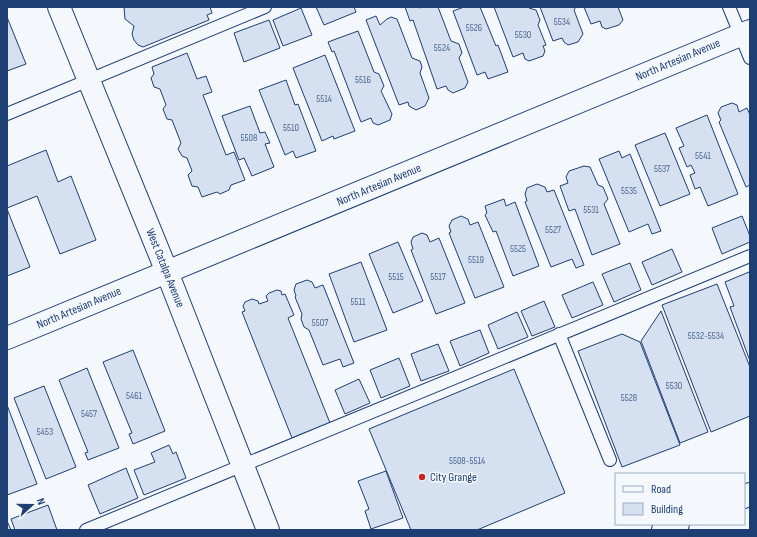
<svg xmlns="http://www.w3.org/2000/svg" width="757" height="537" viewBox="0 0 757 537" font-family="'Sofia Sans Condensed',sans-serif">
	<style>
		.building { fill: #d5e0f0; stroke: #1d3f73 }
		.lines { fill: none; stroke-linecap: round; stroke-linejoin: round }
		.service-casing { stroke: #1d3f73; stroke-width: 14 }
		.minor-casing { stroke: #1d3f73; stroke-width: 24 }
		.tertiary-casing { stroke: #1d3f73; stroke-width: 24 }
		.secondary-casing { stroke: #1d3f73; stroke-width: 24 }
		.service { stroke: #f4f7fb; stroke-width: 12 }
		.minor { stroke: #f4f7fb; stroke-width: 22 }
		.tertiary { stroke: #f4f7fb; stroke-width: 22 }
		.secondary { stroke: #f4f7fb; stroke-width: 22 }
		.poi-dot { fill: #c62828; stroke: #f4f7fb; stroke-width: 1.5 }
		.labels { text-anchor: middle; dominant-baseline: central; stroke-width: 3; stroke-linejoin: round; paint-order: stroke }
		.number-label { font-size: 10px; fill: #4b6792 }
		.street-label { font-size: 12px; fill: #1d3f73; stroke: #f4f7fb }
		.poi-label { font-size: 12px; fill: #1d3f73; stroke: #f4f7fb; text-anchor: start }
	</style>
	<rect width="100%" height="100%" fill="#f4f7fb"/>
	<path class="building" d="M124,7h86l2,6 -5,2 2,5 -66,27 -5,-2 -4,-5 -2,-6 2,-8 -9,-7z
		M316,7h38l2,5 -32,13z
		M405,7h13l1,1 3,-1h16l13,34 8,3 3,9 -3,5 9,24 -3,6 -12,5 -5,-3 -2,-4 -9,3 -24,-69 -3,1z
		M464,7h16l16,39 2,-1 10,27 -20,7 -3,-7 -8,3 -24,-64z
		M494,7h34l1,1 7,2 4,10 -2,5 8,20 -3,1 2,5 -2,5 -14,5 -4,-2 -2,-6 -10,4z
		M540,7h36l-2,3 9,24 -5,8 -10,3 -4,-3 -2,-4 -9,3z
		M584,7h34l5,13 -4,5 -13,4 -4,-2 -2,-6 -9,3z
		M301,8l11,27 -29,11 -10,-26z
		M376,16l4,9 7,-6 4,-2 6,2 15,39 8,3 2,6 -2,6 9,25 -4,8 -9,4 -7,-4 -1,-4 -9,3 -33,-85z
		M7,17l19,47 -19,7z
		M269,20l11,28 -36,14 -10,-29z
		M358,31l16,41 5,2 5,12 -3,5 11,23 -2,6 -12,5 -5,-2 -2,-5 -10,4 -27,-71 -2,1 -4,-10z
		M187,53l10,26 9,-3 6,16 -9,3 23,60 8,-3 11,28 -14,5 -2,5 -9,4 -3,-2 -15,5 -4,-10 -6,-1 -4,-11 4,-4 -5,-13 -5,-2 -4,-7 3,-6 -9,-23 -5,-1 -4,-10 3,-4 -6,-16 -6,-2 -3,-9 3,-4 -2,-7z
		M325,55l30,76 -21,8 -1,-3 -11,5 -29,-73z
		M286,80l9,25 3,-1 18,47 -20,7 -3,-7 -8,4 -26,-65z
		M732,103l5,2 2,7 8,-4 3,7v70l-4,2 -27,-65 2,-2 -3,-7 3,-6z
		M250,106l10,27 5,-1 5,11 -5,1 9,23 -22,9 -8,-18 -5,2 -17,-44z
		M707,115l31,79 -30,12 -8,-19 -5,2 -5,-14 5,-2 -4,-8 -4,2 -8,-19 5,-2 -8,-18z
		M665,133l25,61 -30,12 -25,-61z
		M46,150l12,32 13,-6 25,64 -36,14 -23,-58 -30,12v-42z
		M619,151l3,7 8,-4 31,77 -9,3 -4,-10 -19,8 -30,-73z
		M584,166l6,1 8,18 5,2 5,12 -4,5 16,40 -28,11 -17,-46 -6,2 -9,-25 8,-3 -2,-6 3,-6z
		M537,184l8,3 2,5 7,-2 30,75 -8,3 -4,-9 -21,8 -26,-65 2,-1 -2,-7 2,-6z
		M504,199l2,7 9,-4 24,64 -26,10 -17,-45 -3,1 -8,-17 2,-2 -2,-7z
		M7,209l23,58 -23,9z
		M461,216l7,3 2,6 8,-3 26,65 -29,11 -26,-65 2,-1 -2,-6 3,-6z
		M742,216l8,20v6l-28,12 -10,-26z
		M422,233l5,2 3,7 9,-4 26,65 -29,11 -25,-64 2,-1 -2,-7 2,-5z
		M398,242l25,59 -30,12 -24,-59z
		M672,249l10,23 -30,13 -10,-23z
		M361,262l26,68 -33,12 -25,-68z
		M630,263l11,27 -27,12 -12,-28z
		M749,272l1,3v86l-20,-54 4,-1 -9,-24z
		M307,280l5,2 3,6 8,-3 31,78 -11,4 -3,-8 -17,6 -14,-35 -5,-3 -3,-8 1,-5 -7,-17 1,-1 -2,-6 2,-6z
		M593,282l10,23 -31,13 -10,-23z
		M717,284l33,83v49l-39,16 -49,-127z
		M277,290l4,1 1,4 3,-1 9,21 -6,3 42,105 -38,15 -50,-126 3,-1 -2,-5 2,-4 7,-3 6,2 1,3 9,-3 -2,-5 3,-3z
		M544,301l11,26 -23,9 -11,-25z
		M661,311l47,121 -28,11 -39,-102z
		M517,312l11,25 -30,12 -10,-24z
		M480,330l9,23 -29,13 -10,-25z
		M622,334l18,8 40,103 -58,22 -44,-116z
		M438,344l11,27 -28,10 -10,-27z
		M133,350l32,81 -32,13 -4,-10 3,-1 -29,-71z
		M399,358l11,28 -29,12 -11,-28z
		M87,368l32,80 -31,12 -3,-7 3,-1 -29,-72z
		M514,369l51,124 -88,37h-66l-42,-101z
		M359,379l11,24 -25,11 -10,-24z
		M44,386l32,81 -30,12 -32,-81z
		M7,405l30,79 -30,11z
		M169,445l4,9 3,-2 10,26 -42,17 -10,-25 21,-8 -4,-9z
		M126,468l12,30 -38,16 -12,-29z
		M386,471l17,47 -32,11 -6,-18 4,-2 -11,-28z
		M48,505l9,25h-42l-4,-11z
		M7,521l4,9h-4z"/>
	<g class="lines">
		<g class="service-casing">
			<path id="service" d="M729,7l21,51
				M7,114l258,-107
				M559,334l51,126
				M86,530l664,-274"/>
		</g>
		<g class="minor-casing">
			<path id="minor" d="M7,338l743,-307"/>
		</g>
		<g class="tertiary-casing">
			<path id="tertiary" d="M59,7l108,265 101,258"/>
		</g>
		<g class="secondary-casing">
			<path id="secondary" d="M744,497l6,-3
				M663,530l15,-6"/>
		</g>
		<use href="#service" class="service"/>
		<use href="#minor" class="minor"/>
		<use href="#tertiary" class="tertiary"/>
		<use href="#secondary" class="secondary"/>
	</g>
	<circle class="poi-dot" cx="422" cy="477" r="4"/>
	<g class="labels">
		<g class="number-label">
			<text x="562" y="22">5534</text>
			<text x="474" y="28">5526</text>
			<text x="523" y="35">5530</text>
			<text x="442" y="48">5524</text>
			<text x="363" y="80">5516</text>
			<text x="324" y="99">5514</text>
			<text x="291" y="128">5510</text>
			<text x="249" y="138">5508</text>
			<text x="703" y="156">5541</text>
			<text x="662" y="169">5537</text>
			<text x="629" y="191">5535</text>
			<text x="591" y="210">5531</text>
			<text x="553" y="230">5527</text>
			<text x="518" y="249">5525</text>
			<text x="476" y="260">5519</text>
			<text x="396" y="277">5515</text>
			<text x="438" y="277">5517</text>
			<text x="358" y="302">5511</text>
			<text x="320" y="323">5507</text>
			<text x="706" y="336">5532-5534</text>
			<text x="674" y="386">5530</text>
			<text x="134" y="396">5461</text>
			<text x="629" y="398">5528</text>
			<text x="89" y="414">5457</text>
			<text x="45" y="432">5453</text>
			<text x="467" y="461">5508-5514</text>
		</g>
		<g class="street-label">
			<text transform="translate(678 60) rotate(-23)">North Artesian Avenue</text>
			<text transform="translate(379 185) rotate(-23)">North Artesian Avenue</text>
			<text transform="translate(165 268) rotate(68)">West Catalpa Avenue</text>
			<text transform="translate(79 308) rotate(-23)">North Artesian Avenue</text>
		</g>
		<g class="poi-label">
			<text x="430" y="477">City Grange</text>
		</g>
	</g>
	<rect width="757" height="537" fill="none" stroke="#1d3f73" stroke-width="16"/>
	<rect x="615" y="473" width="130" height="52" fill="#f4f7fb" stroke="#9eadc5"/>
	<rect x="623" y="486" width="20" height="6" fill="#f4f7fb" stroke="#9eadc5"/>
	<text x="651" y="493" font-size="12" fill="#1d3f73">Road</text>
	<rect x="623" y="503" width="20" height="12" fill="#d5e0f0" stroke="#9eadc5"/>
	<text x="651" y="513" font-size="12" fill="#1d3f73">Building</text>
	<g transform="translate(32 505) rotate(69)" stroke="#f4f7fb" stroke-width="3" paint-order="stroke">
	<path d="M0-3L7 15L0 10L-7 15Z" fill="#1d3f73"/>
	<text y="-6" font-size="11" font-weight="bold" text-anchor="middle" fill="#1d3f73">N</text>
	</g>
</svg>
